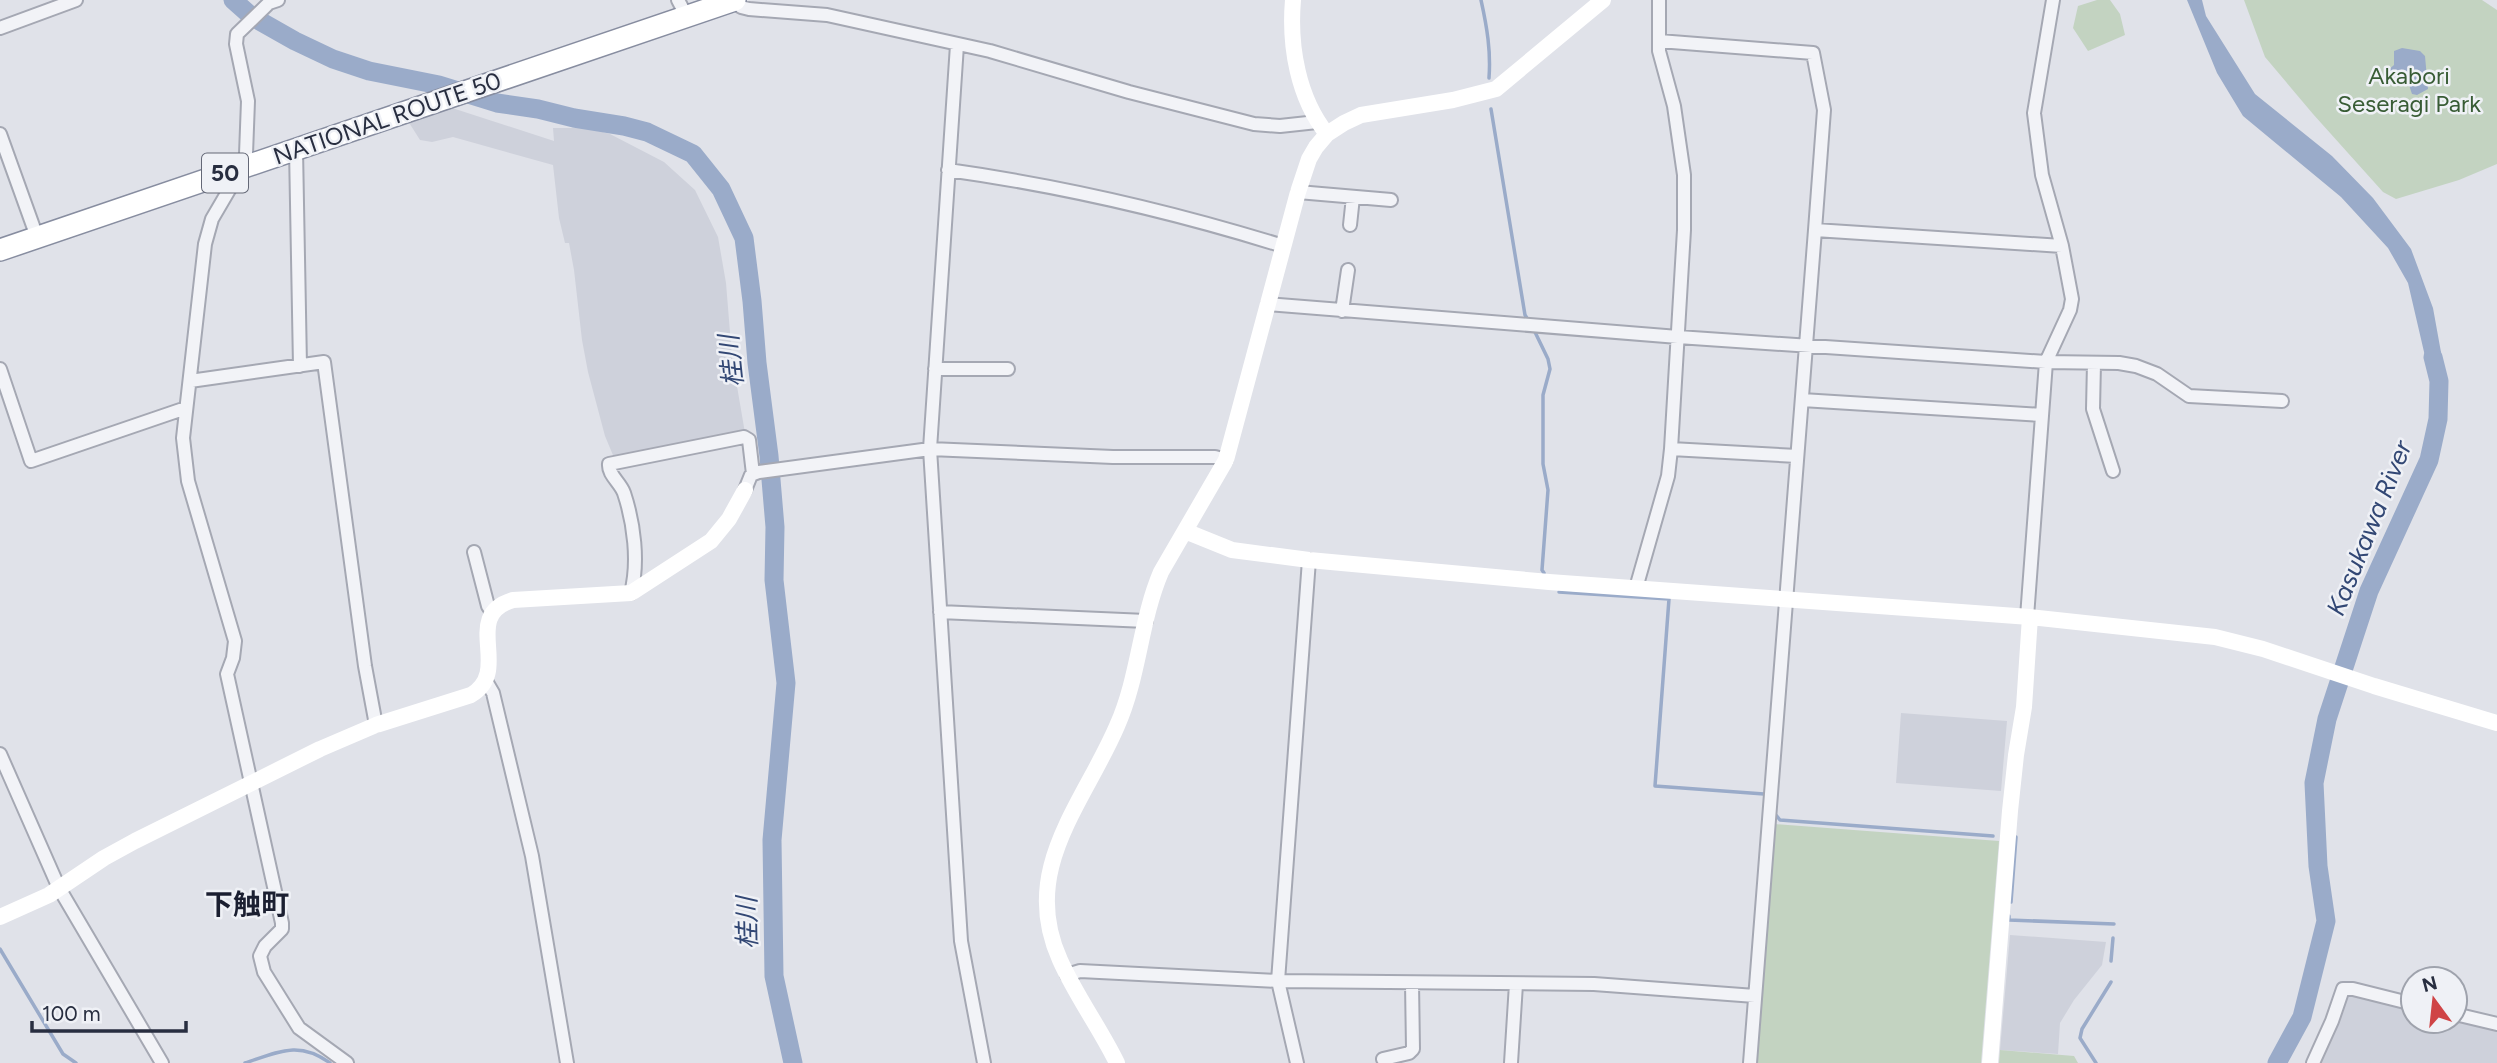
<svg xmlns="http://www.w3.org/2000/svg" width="2497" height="1063" viewBox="0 0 2497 1063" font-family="Figtree,'Noto Sans JP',sans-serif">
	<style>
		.built { fill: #ced1db }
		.green { fill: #c3d3c1 }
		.water { fill: #9aabc9 }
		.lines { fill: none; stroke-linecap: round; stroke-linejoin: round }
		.stream { stroke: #9aabc9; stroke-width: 3.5 }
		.river { stroke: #9aabc9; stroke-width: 19 }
		.street-casing { stroke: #a5a8b3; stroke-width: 16 }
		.highway-casing { stroke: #878da0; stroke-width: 24 }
		.street { stroke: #f2f3f7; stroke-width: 12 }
		.secondary { stroke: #fff; stroke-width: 16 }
		.highway { stroke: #fff; stroke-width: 21 }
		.labels { text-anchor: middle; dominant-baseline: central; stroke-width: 5; stroke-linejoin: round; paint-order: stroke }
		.shield { fill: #eff1f6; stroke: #646877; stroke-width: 2 }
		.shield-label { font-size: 23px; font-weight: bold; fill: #282e40 }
		.park-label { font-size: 24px; fill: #385c35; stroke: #eff1f6 }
		.street-label { font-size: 24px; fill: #282e40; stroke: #eff1f6 }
		.water-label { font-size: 26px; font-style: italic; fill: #324774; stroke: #eff1f6 }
		.quarter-label { font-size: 28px; font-weight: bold; fill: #1b1f31; stroke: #eff1f6 }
	</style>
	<rect width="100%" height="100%" fill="#e0e2e9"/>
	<path class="built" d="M446,106l108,35 -1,-13h35l22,6 54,28 31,28 23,47 8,46 6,74 13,76 -130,27 -10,-24 -17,-64 -6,-32 -8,-70 -5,-27h-4l-6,-25 -6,-53 -100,-28 -21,5 -12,-2 -12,-19z
		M1901,713l106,8 -6,70 -105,-8z
		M2010,935l96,7 -4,23 -28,35 -14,23 -2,31 -58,-4z
		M2351,993l62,15v13h42v-3l42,10v35h-178l26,-67z"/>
	<path class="green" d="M2097,0h13l10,14 5,21 -37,16 -15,-23 5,-22z
		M2244,0h238l15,10v154l-38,16 -63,19 -13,-7 -70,-78 -48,-57z
		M1774,824l225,17 -18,222h-224z
		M2000,1050l74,6 4,7h-79z"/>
	<path class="water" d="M2187,0h15l4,16 49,78 77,62 41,42 38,51 22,59 13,72 -15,2 -23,-99 -20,-35 -47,-51 -98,-81 -26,-43z
		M2402,48l18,3 5,5 3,33 -11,6 -5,-1 -5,-15 -7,-9 -11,3 -2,-2 7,-6v-14z"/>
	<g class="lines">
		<path class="stream" d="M1481,0c6,27 10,51 8,78
			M1491,109l34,206 3,5
			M1534,330l14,29 2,10 -7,26v69l5,26 -6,80 2,3
			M1559,592l110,7 -14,187 109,8
			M1775,814l5,6 213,16
			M2011,902l5,-65
			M2009,916v4l105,4
			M0,949l63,105 13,9
			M2111,961l2,-23
			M245,1063c33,-11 54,-23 85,0
			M2096,1063l-16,-25 2,-9 29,-47"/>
		<path class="river" d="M233,0l18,16 44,25 38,18 36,12 70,14 58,18 41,6 36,9 50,8 23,6 46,22 28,35 23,49 8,63 5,62 12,93 6,71 -1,53 12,103 -14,157 2,136 19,87
			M2277,1063l25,-46 24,-96 -8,-55 -4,-83 13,-64 42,-128 60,-131 9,-41 1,-38 -6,-24"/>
		<g class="street-casing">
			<path id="street" d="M278,0l-9,3 -32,31 -1,10 12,57 -2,53 -3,12 -31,53 -7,25 -22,194 5,43 47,160 -2,17 -6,16 55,249v6l-17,17 -5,10 4,16 35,56 48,35
				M678,0l9,17
				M737,0l4,7 8,2 78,6 163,36 139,41 125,32 26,2 37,-4
				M0,28l76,-28
				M1659,41l154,12 11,57 -9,120 -65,833
				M957,45l-27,404 31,492 23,122
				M0,134l37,103
				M296,149l4,217
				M948,170c114,16 226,42 335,76
				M1298,192l93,8
				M1350,225l3,-28
				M1815,230l247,16
				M1268,304l410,33 368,25 73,1 17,3 21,8 32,22 93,5
				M1342,311l6,-41
				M2094,363l-1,46 20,62
				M0,369l31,92 155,-53
				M935,369h73
				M190,381l134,-19 41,304 11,59
				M1802,400l240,15
				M1671,449l126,7
				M745,490l6,-15 8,-3 171,-23 183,8h102l11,3
				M474,552l14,54 4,6
				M1636,588l32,-112 3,-27 13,-219v-55l-10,-69 -15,-55v-51
				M631,593c8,-31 3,-70 -7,-100 -4,-11 -16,-18 -15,-29l135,-27 5,3 4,34
				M940,612l206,9
				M2027,617l19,-255 24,-52 2,-11 -10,-53 -20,-71 -8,-62 19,-113
				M486,681l7,12 39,163 35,207
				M0,754l59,134 103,175
				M1067,975l13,-4 198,10 316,3 161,12
				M2455,1014l42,10
				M1383,1059l26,-6 4,-4 -1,-66
				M1297,1063l-19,-82 31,-421
				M1511,1063l5,-79
				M2313,1063l19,-42 11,-32h10l60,15"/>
		</g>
		<g class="highway-casing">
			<path id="highway" d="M0,250l735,-250"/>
		</g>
		<use href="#street" class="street"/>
		<path class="secondary" d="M1293,0c-4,46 5,98 34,134
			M1185,531l47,19 77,10 240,22 481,35 185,20 48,12 111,37 123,37
			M0,917l49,-22 55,-37 31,-17 185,-92 56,-24 95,-30c42,-25 -11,-79 42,-95l118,-7 80,-52 18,-22 16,-29
			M1117,1063c-17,-35 -41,-67 -57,-103 -41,-90 23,-155 57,-234 22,-49 23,-105 44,-154l65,-112 72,-268 11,-33 7,-12 11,-13 17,-11 17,-8 92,-15 43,-11 107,-89
			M1990,1063l20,-252 6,-56 8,-48 6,-90"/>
		<use href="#highway" class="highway"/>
	</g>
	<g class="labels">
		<rect class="shield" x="202" y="153.5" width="46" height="39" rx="5"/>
		<g class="shield-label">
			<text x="225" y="173">50</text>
		</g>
		<g class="park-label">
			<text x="2409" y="75">Akabori<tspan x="2409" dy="28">Seseragi Park</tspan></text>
		</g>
		<g class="street-label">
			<text transform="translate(387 118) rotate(-19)">NATIONAL ROUTE 50</text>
		</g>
		<g class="water-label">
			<text transform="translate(731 361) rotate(-96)">桂川</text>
			<text transform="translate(2369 528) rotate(-68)">Kasukawa River</text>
			<text transform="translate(747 923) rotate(-91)">桂川</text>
		</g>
		<g class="quarter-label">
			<text x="247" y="904">下触町</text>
		</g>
	</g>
	<g transform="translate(2434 1000) rotate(345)"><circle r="33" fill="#eff1f6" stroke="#9fa3ad" stroke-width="2"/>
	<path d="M0-5L12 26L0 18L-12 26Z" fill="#cf4446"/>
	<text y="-10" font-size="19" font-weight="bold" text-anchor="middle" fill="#282e40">N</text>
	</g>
	<path d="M32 1021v10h154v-10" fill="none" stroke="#282e40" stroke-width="3.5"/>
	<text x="42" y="1021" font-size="21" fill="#282e40" stroke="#eff1f6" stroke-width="5" paint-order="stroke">100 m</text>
</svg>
